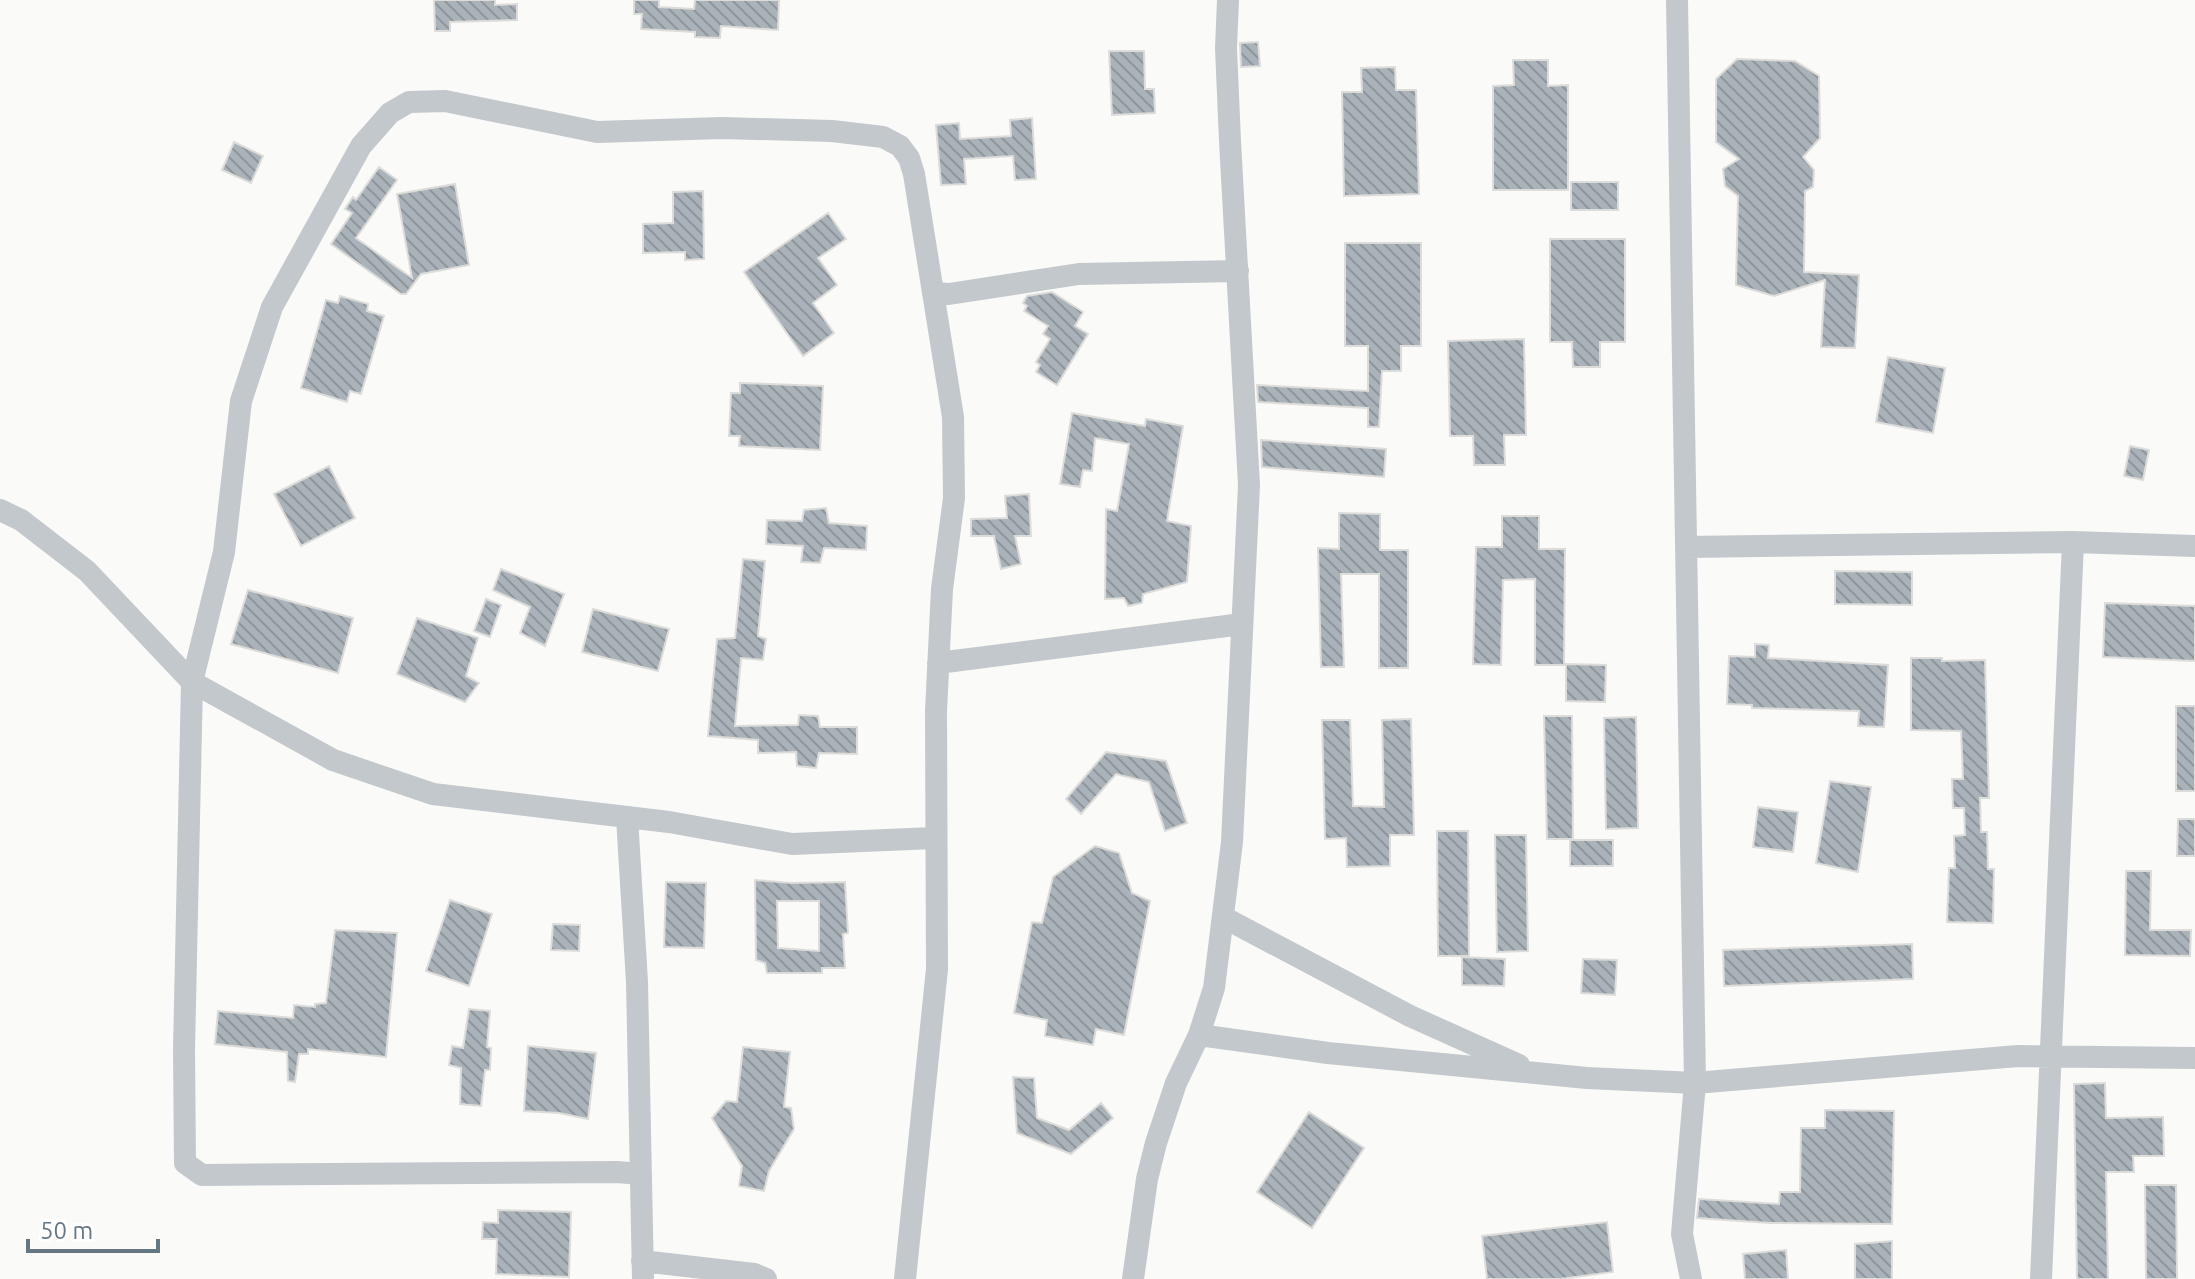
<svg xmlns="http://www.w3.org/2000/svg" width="2195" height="1279" viewBox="0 0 2195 1279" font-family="Ubuntu,sans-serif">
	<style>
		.building { fill: url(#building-back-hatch); stroke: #dcdcda; stroke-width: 2; fill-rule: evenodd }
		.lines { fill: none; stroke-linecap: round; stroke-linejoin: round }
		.minor { stroke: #c3c8cc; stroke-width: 22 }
	</style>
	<defs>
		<pattern id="building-back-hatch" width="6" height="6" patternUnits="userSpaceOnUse" patternTransform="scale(2)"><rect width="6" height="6" fill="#aab3b9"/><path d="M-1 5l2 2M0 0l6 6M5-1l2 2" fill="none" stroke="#8e969c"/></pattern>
	</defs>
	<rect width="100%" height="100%" fill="#fafaf8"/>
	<path class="building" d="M434,0h61v5l22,-1v16l-67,2v9h-15z
		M634,0h25v7l35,2 1,-9h84l-1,30 -57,-4 -1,12 -25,-1v-5l-54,-3 1,-15h-8z
		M1258,42l2,24 -19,1 -1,-24z
		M1109,51h35l1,38h9l1,24 -43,2z
		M1737,59l58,2 24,15 1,62 -17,19 11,13 -1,17 -8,4 -1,81 55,3 -4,73 -34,-1 4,-67 -51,16 -38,-11 2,-89 -13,-10 -2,-17 16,-10 -23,-17v-63z
		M1513,60h35v26l20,-1v105h-75v-104l21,-1z
		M1395,67l1,23h20l3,104 -75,2 -2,-104h20l-1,-24z
		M1032,118l4,61 -21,1 -2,-24 -49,3 2,25 -25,1 -5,-60 23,-2 1,16 51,-3 -1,-16z
		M234,142l29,14 -12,27 -29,-13z
		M379,167l18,13 -41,58 56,40 -15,-84 58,-10 14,81 -48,9 -15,20h-5l-70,-50 21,-31 -7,-4 8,-12 3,3z
		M1571,182h47v28h-47z
		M703,191l1,68 -19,1v-8l-42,1v-29l30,-1v-31z
		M828,213l18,26 -28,19 19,27 -24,18 21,30 -31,23 -59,-84z
		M1550,239h75v103h-25v25h-27l-1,-25h-22z
		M1345,243h76v103h-20v25h-19l-3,56h-11v-19l-110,-6 -1,-17 111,6v-45h-23z
		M1052,292l31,20 -8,14 13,8 -31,51 -21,-13 4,-7 -4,-3 14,-23 -7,-5 5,-8 -24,-15 3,-5 -4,-3 4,-7z
		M340,296l28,8 -1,7 17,5 -23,78 -11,-3 -3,11 -46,-14 25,-88 12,3z
		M1524,339l2,96h-22l1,30h-31l-1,-29h-23l-2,-95z
		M1888,357l57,11 -12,65 -57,-11z
		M740,383l83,3 -3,64 -81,-4 1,-10h-11l2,-43h9z
		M1072,413l73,13 1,-7 37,7 -16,95 24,5 -4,56 -44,12 -1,9 -14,3 -4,-8 -19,1 1,-90 11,2 12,-67 -34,-6 -3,33 -9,-1 -3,17 -20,-3z
		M1261,440l125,9 -2,28 -122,-10z
		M2130,446l19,4 -6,30 -19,-4z
		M329,466l26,52 -54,28 -27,-52z
		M1029,494l2,42h-16l6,28 -20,5 -7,-33h-23v-17l36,-1 -2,-22z
		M826,508l3,15 38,3 -1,24 -42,-2 -4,15 -19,-1 2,-16 -37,-2 1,-24 35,1 2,-11z
		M1339,513l41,1v36h28v118h-29v-94h-38l3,93h-23l-3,-119 21,1z
		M1502,516h37v33h26l-1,116h-29v-86l-32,1 -2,85 -28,-1 3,-117h26z
		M743,559l22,2 -7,75 8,3 -3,21 -22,-2 -6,68 63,-1 1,-10 19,1 2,11h37v27l-38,-1 -3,15 -19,-2 -1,-14 -38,1v-13l-50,-4 9,-97 18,-1z
		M501,569l63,25 -19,52 -25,-13 10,-26 -37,-17z
		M1835,571l77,1v33l-77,-1z
		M248,590l105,28 -15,55 -107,-29z
		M486,599l15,6 -11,32 -16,-6z
		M2105,603l90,3v55l-92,-4z
		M593,609l76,20 -11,42 -76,-19z
		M417,618l61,20 -12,38 13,7 -14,19 -68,-28z
		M1755,644l14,1 -1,13 120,7 -4,62 -26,-1 1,-15 -107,-3v-3l-25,-1 2,-48 26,1z
		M1911,658h31v3l43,-1 4,138h-9l1,34h6l1,37h6l-1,54 -46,-1 2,-54h6l-1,-32 11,-1 -1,-27h-11l-1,-29h11l-2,-48 -50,-1z
		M1566,664l40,1 -1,37 -39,-1z
		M2176,706h19v85h-19z
		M1544,716h28l1,123h-26z
		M1636,717l2,111 -32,1 -2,-111z
		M1411,719l3,116h-24v31l-43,1 -1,-29 -21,1 -3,-119h28l3,86 31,1 -2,-87z
		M1106,752l60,9 21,62 -22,8 -16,-49 -33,-8 -35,40 -15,-15z
		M1830,781l41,6 -13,85 -42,-9z
		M1758,807l40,5 -5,40 -40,-5z
		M2178,819h17v37h-18z
		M1437,831h31l1,125h-31z
		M1495,835h31l2,116 -31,1z
		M1570,840h43v26h-43z
		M1095,846l24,7 13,40 18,8 -26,134 -28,-6 -3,16 -48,-9 2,-16 -33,-7 18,-91 10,1 11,-46z
		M2126,871h25l-1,59h41l-1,26 -65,-1z
		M755,880l37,3 53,-1 3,51 -5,1 2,34h-23v5h-55l-2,-10 -9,-3zM777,901h42v50l-41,-3z
		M666,882l40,1 -2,65 -40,-1z
		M450,900l42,14 -23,72 -43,-15z
		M553,924l27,1 -1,26 -28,-1z
		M335,930l62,3 -11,124 -78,-8v5h-9l-4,28 -7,-1 -1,-29 -72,-8 3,-33 75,7 1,-13 21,2v-3l11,-1z
		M1912,944l1,35 -189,7 -1,-36z
		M1462,957l43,2 -1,27 -42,-1z
		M1583,959l34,1 -2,35 -34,-2z
		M469,1009l21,2 -3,36 4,1 -1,22h-5l-4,36 -21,-2 1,-36 -12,-3 3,-19 11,2z
		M528,1046l68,7 -8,66 -29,-6 -35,-2z
		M743,1047l47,5 -6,55 7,1 3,21 -25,42 -5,20 -25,-5 3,-20 -30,-48 14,-17 11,1z
		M1013,1077l21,1 3,40 32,12 32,-27 12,15 -42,36 -54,-21z
		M2105,1083l1,35 57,-1 1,39h-31l1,16h-28l2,107h-31l-3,-195z
		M1825,1110l69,1 -2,113 -122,-1 -73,-5 2,-19 80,5 1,-12h20l1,-64h24z
		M1309,1112l55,36 -52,80 -55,-36z
		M2145,1185h31l1,94h-31z
		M498,1210l73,2 -2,65 -73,-3 1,-35h-15l1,-17 15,1z
		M1607,1222l6,50 -53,7h-73l-5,-43z
		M1892,1241v38h-37v-35z
		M1786,1250l2,29h-43l-2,-25z"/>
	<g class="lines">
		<path class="minor" d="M1677,0l18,1083 -13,151 9,45
			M935,293l14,1 130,-20 159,-3
			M0,510l21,10 66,51 105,111 141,78 100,34 236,28 123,22 142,-6
			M1686,547l387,-5 122,4
			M938,663l304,-39
			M627,817l10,165 6,297
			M1223,917l187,99 109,49
			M1199,1035l129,18 259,25 108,5 323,-27 177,2
			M641,1174l-24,-2 -415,3 -17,-12 -1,-113 8,-368 32,-130 17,-151 31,-94 89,-161 29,-33 19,-11 36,-1 152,31 125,-4 110,3 51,6 17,9 9,12 5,16 39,243 1,81 -12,91 -6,122 1,258 -32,310
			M642,1261l112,13 12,5
			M1133,1279l14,-100 9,-36 20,-60 23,-48 15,-47 18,-146 17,-357 -19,-344 -4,-93 2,-48
			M2041,1279l32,-737"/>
	</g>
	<path d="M28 1239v12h130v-12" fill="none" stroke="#657683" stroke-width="4"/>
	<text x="40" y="1239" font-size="24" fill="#657683" stroke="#ffffff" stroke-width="6" paint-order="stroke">50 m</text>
</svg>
